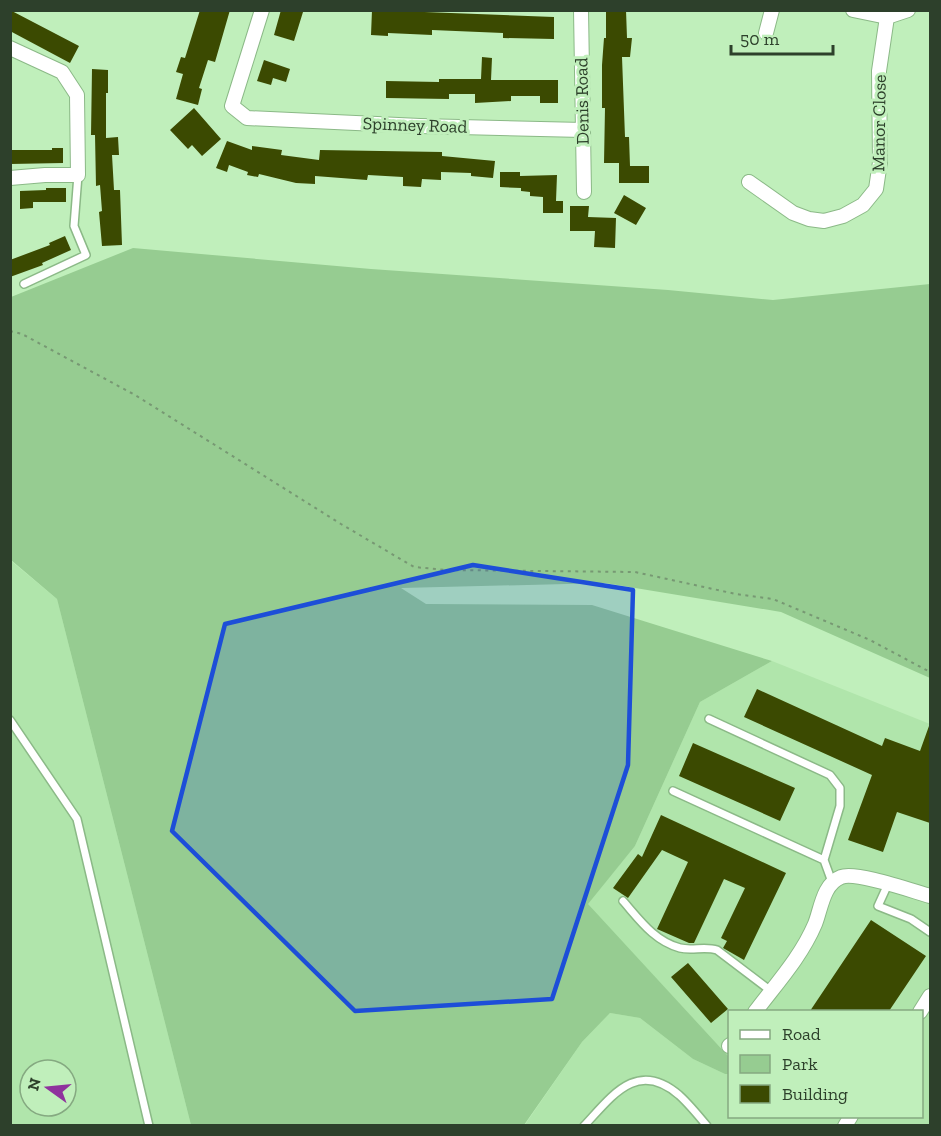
<svg xmlns="http://www.w3.org/2000/svg" width="941" height="1136" viewBox="0 0 941 1136" font-family="'Zilla Slab',serif">
	<style>
		.built { fill: #b0e5ab; fill-rule: evenodd }
		.green { fill: #96cc91 }
		.building { fill: #3b4a01 }
		.lines { fill: none; stroke-linecap: round; stroke-linejoin: round }
		.lane-casing { stroke: #8bb987; stroke-width: 10 }
		.street-casing { stroke: #8bb987; stroke-width: 16 }
		.path { stroke: #779873; stroke-width: 2; stroke-dasharray: 3 4.5; stroke-linecap: butt }
		.lane { stroke: #fff; stroke-width: 7 }
		.street { stroke: #fff; stroke-width: 14 }
		.marked { fill: #1d4ed8; fill-opacity: 0.2; stroke: #1d4ed8; stroke-width: 4.5; stroke-linejoin: round }
		.labels { text-anchor: middle; dominant-baseline: central; stroke-width: 6; stroke-linejoin: round; paint-order: stroke }
		.street-label { font-size: 18px; fill: #2d402b; stroke: #c0efbb }
	</style>
	<rect width="100%" height="100%" fill="#c0efbb"/>
	<path class="built" d="M10,560l47,39 134,526h-180zM30,1070h36v36h-36z
		M772,661l158,63v401l-406,1 58,-84 28,-29 30,5 53,41 32,15h4l1,42h192v-104h-192l-1,45 -142,-153 48,-58 65,-144z"/>
	<path class="green" d="M133,248l238,21 297,21 105,10 157,-16v394l-149,-66 -176,-29 -204,5 25,16 166,1 180,56 -72,41 -65,144 -47,58 141,153v17h-4l-32,-15 -53,-41 -30,-5 -28,29 -58,83h-333l-134,-526 -46,-39v-263z"/>
	<path class="building" d="M10,10l69,36 -9,17 -60,-32z
		M200,10h30l-15,52 -7,-2 -9,28 3,1 -4,16 -22,-6 7,-25 -7,-2 5,-15 4,1z
		M281,10l22,2 -9,29 -20,-6z
		M372,10l182,7v22l-51,-1v-5l-71,-3v5l-44,-2v3l-17,-1z
		M606,10h20l1,28h5l-2,19h-8l3,80h4l1,29h19v17h-30v-20h-15l1,-55h-3v-43l2,-27h2z
		M482,57l10,1 -1,22h67v23h-18v-7h-29v5l-36,2v-9h-26v5l-63,-1v-17l53,1v-3h42z
		M264,60l26,9 -4,13 -13,-4 -2,7 -14,-4z
		M92,69l16,1v23h-2v45l12,-1 1,18h-7l2,35h6l2,55 -20,1 -3,-34 3,-1 -2,-26 -4,1 -1,-51h-4z
		M194,108l27,31 -19,17 -10,-11 -4,4 -18,-19z
		M227,141l25,9v-4l30,4 -1,5 38,5 1,-10 122,2v4l53,5 -2,17 -22,-2v-3l-30,-1v8l-19,-1 -1,8 -18,-1v-9l-35,-2 -1,5 -52,-4v8l-19,-1 -37,-9 -1,3 -11,-2 1,-3 -19,-7 -2,7 -11,-4z
		M52,148h11v15l-53,1v-14h42z
		M500,172h20v4l37,-1 -1,26h7v12h-20v-16l-13,-1v-4l-9,-1v-3l-21,-1z
		M46,188h20v14h-33v6l-13,1v-18l26,-1z
		M624,195l22,13 -10,17 -22,-12z
		M570,206h19l-1,11 28,1 -1,30 -21,-1 1,-16h-25z
		M65,236l6,14 -29,13 1,2 -33,12v-17l40,-15 -1,-2z
		M757,689l125,57 3,-8 35,13 9,-25 1,1v96l-33,-11 -14,40 -35,-12 24,-65 -128,-58z
		M693,743l102,45 -15,33 -101,-45z
		M661,815l125,58 -42,87 -21,-12 4,-7 -6,-3 24,-50 -21,-9 -30,64h-5l-32,-14 31,-67 -26,-12 -34,48 -15,-10 25,-34 4,3z
		M871,920l55,36 -37,55h-79z
		M688,963l40,46 -17,14 -40,-46z"/>
	<g class="lines">
		<g class="lane-casing">
			<path id="lane" d="M24,284l62,-29 -12,-29 4,-51
				M10,720l67,99 72,307
				M673,791l151,69 16,-54v-18l-10,-13 -121,-56
				M824,860l8,22
				M888,884l-10,22 33,13 19,13
				M623,901c16,18 31,40 57,47 12,3 25,-2 37,2l54,41
				M584,1126c28,-30 53,-67 95,-31 10,9 19,20 28,31"/>
		</g>
		<g class="street-casing">
			<path id="street" d="M262,10l-30,96 15,12 173,8 163,4
				M581,10l3,182
				M853,10l34,7 21,-7
				M766,33l6,-23
				M10,48l52,24 15,23 1,80h-33l-35,3
				M749,182l44,31 16,6 15,2 19,-5 20,-11 13,-16 4,-27 -1,-91 8,-54
				M755,1012c21,-28 46,-55 60,-88 6,-15 8,-40 26,-47 15,-6 71,14 89,19
				M920,1012l10,-16
				M729,1046l1,-1
				M845,1126l6,-10"/>
		</g>
		<path class="path" d="M10,331l12,3 113,61 206,129 73,43 32,3 189,2 101,22 37,5 97,41 60,32"/>
		<use href="#lane" class="lane"/>
		<use href="#street" class="street"/>
	</g>
	<path class="marked" d="M473,565l160,25 -5,175 -76,234 -197,12 -183,-180 53,-207z"/>
	<g class="labels">
		<g class="street-label">
			<text transform="translate(582 101) rotate(-91)">Denis Road</text>
			<text transform="translate(879 123) rotate(-89)">Manor Close</text>
			<text transform="translate(415 125) rotate(2)">Spinney Road</text>
		</g>
	</g>
	<rect width="941" height="1136" fill="none" stroke="#2d402b" stroke-width="24"/>
	<rect x="728" y="1010" width="195" height="108" fill="#c0efbb" stroke="#85a981" stroke-width="1.5"/>
	<rect x="740" y="1030" width="30" height="9" fill="#ffffff" stroke="#85a981" stroke-width="1.5"/>
	<text x="782" y="1040" font-size="18" fill="#2d402b">Road</text>
	<rect x="740" y="1055" width="30" height="18" fill="#96cc91" stroke="#85a981" stroke-width="1.5"/>
	<text x="782" y="1070" font-size="18" fill="#2d402b">Park</text>
	<rect x="740" y="1085" width="30" height="18" fill="#3b4a01" stroke="#85a981" stroke-width="1.5"/>
	<text x="782" y="1100" font-size="18" fill="#2d402b">Building</text>
	<g transform="translate(48 1088) rotate(285)"><circle r="28" fill="#c0efbb" stroke="#85a981" stroke-width="1.5"/>
	<path d="M0-4.5L10 22L0 15L-10 22Z" fill="#8f329d"/>
	<text y="-9" font-size="16" font-weight="bold" text-anchor="middle" fill="#2d402b">N</text>
	</g>
	<path d="M731 45v9h102v-9" fill="none" stroke="#2d402b" stroke-width="3"/>
	<text x="740" y="45" font-size="18" fill="#2d402b" stroke="#c0efbb" stroke-width="4.5" paint-order="stroke">50 m</text>
</svg>
